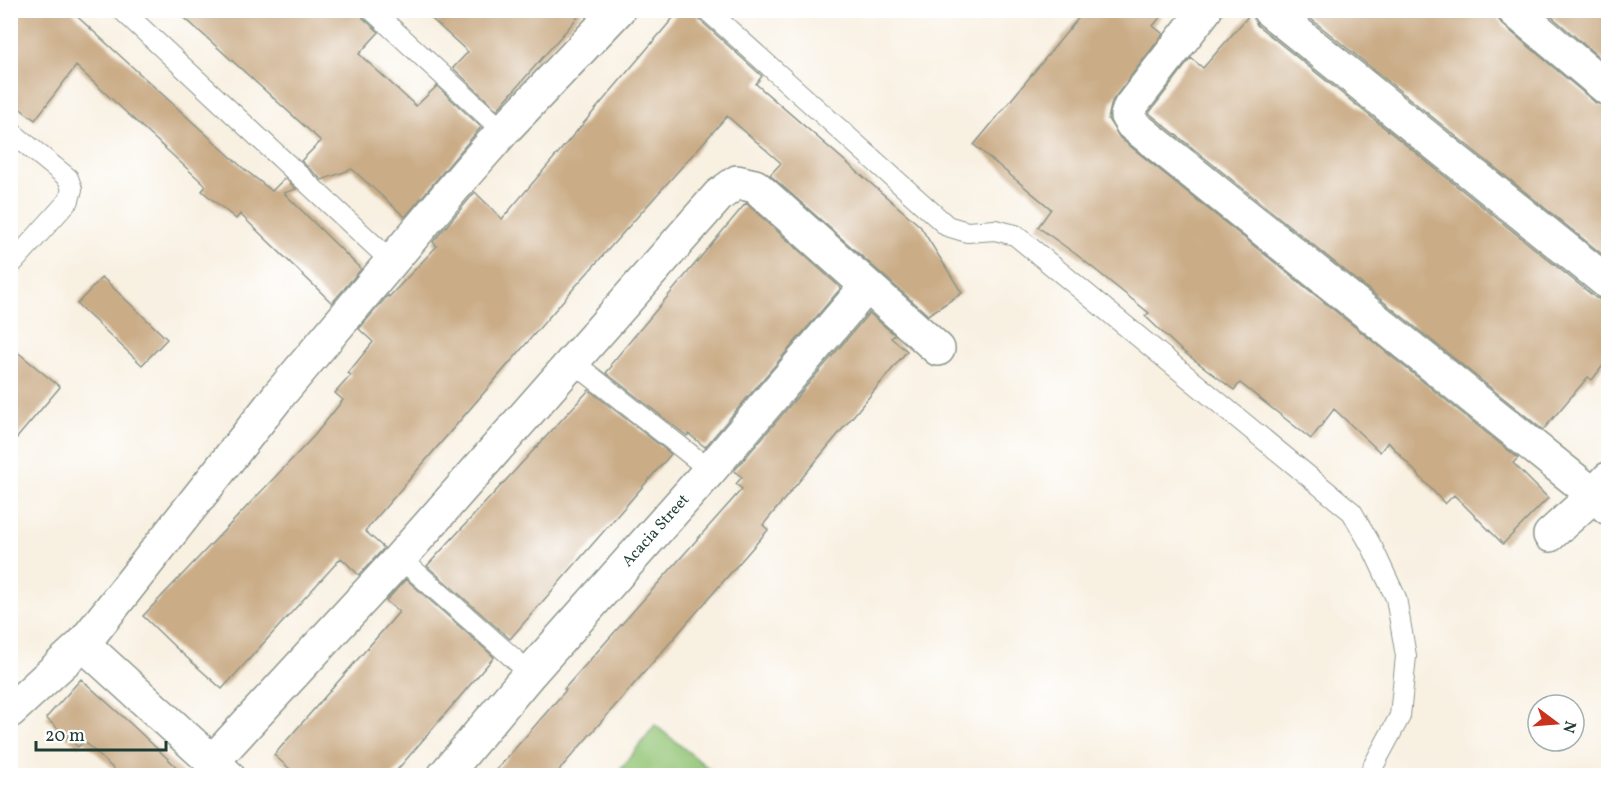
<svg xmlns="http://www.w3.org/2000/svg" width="1619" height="786" viewBox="0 0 1619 786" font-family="Vollkorn,serif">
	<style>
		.green { fill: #93c576; stroke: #598155; stroke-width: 1.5 }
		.building { fill: #caac86 }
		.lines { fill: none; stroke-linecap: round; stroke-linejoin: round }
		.service-casing { stroke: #8c968a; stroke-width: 22 }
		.minor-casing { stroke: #8c968a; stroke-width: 36 }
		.tertiary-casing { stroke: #8c968a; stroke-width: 36 }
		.service { stroke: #fff; stroke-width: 20 }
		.minor { stroke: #fff; stroke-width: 33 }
		.tertiary { stroke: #fff; stroke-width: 33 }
		.labels { text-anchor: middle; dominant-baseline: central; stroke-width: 4.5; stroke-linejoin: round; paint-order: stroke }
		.street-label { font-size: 16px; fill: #1f3d34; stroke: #fff }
	</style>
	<rect width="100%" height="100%" fill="#fff"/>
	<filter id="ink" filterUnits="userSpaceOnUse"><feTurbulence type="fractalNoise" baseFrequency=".0167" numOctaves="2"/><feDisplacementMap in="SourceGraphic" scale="12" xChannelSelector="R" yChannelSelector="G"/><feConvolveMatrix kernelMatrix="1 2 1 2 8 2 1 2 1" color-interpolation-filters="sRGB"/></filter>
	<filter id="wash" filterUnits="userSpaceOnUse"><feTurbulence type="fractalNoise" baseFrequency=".008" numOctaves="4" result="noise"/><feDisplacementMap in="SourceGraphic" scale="24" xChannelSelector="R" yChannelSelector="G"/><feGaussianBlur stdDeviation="1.35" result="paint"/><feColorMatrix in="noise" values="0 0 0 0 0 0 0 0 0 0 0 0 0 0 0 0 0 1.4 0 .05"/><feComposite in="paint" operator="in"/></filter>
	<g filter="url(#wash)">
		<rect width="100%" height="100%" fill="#f8f0e1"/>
		<path class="green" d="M655,725l62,50h-101z"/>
		<g id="blocks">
			<path class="building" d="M10,10h60l174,159 28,22 13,-13 11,11 -12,4 77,76 -29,34 -92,-89 -4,5 -34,-28 4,-5 -130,-120 -41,54 -25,-19z
				M176,10h184l3,8 16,14 -20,22 57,52 21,-20 44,41 -76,90 -53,-48 -30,11 -21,-19 20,-20z
				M422,10h162l-87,100 -44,-42 15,-16z
				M680,10h15l4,9 63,57 -6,8 164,142 42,67 -34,22 -158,-140 11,-12 -54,-47 -153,172 -209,243 19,17 -25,27 -18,-17 -119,131 -47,-42 -32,-31 171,-180 29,-36 -8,-7 16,-18 -3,-2 25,-31 -14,-13 29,-34 1,2 48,-51 -4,-4 42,-50 27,27z
				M1085,10h81l-13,16 10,8 -51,67 -4,18 12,19 398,320 -5,5 35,35 -45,46 -49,-49 -9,9 -57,-62 -8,10 -46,-43 -23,30 -71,-56 -6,7 -54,-41 -35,-33 4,-3 -72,-58 -39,-28 13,-18 -77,-64z
				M1300,10h196l1,7 5,7 94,79 12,4v152z
				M1544,10h64v55z
				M1251,13l6,12 339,273 12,3v58l-16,21 -4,-3 -45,53 -394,-317 42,-55 12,10z
				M746,203l95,85 -136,159 -16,-13 -2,2 -81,-63 6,-7 -1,-2z
				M102,277l65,62 -25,26 -65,-61z
				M869,313l26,22 -4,3 16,13 -144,174 5,5 -214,246h-63l75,-86 -2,-1 178,-200 -6,-5 6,-7 -8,-6z
				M10,346l50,41 -50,59z
				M589,390l82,64 -161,185 -83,-73z
				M406,579l88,78 -102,119h-94l-24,-21 125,-143 -13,-11z
				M81,679l50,45 55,52h-65l-37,-35 -6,6 -32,-29z"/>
		</g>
	</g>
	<g filter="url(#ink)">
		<use href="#blocks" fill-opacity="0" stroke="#8c968a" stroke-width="1.5"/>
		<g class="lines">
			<g class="service-casing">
				<path id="service" d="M122,10l270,252
					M372,10l131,121
					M707,10l240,216 20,6 28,-2 20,5 337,277 21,37 23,49 10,58 -6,60 -32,60
					M10,131l58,47 4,11 -3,11 -59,66
					M573,362l137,108
					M400,558l130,115"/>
			</g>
			<g class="minor-casing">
				<path id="minor" d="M1205,10l-75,97 -3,9 5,8 462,371 -44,40
					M1269,10l339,273
					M1514,10l94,79
					M83,644l145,132
					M212,762l188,-204 319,-363 18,-13 18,4 183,163
					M444,776l86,-103 180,-203 157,-184"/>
			</g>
			<g class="tertiary-casing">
				<path id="tertiary" d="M1608,479l-14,16 14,13
					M10,711l73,-67 196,-249 188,-223 36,-41 115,-121"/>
			</g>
			<use href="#service" class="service"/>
			<use href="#minor" class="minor"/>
			<use href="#tertiary" class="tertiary"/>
		</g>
	</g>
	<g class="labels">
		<g class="street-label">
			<text transform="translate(656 531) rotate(-48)">Acacia Street</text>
		</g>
	</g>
	<rect width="1619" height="786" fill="none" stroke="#fff" stroke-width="36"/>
	<g transform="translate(1556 723) rotate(106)"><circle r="28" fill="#ffffff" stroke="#a5b1ae" stroke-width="1.5"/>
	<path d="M0-4.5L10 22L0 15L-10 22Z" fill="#c8321e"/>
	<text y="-9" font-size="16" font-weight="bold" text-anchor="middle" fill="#1f3d34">N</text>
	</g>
	<path d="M36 741v9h130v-9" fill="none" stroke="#1f3d34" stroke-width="3"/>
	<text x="45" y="741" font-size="18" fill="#1f3d34" stroke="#ffffff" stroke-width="4.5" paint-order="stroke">20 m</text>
</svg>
